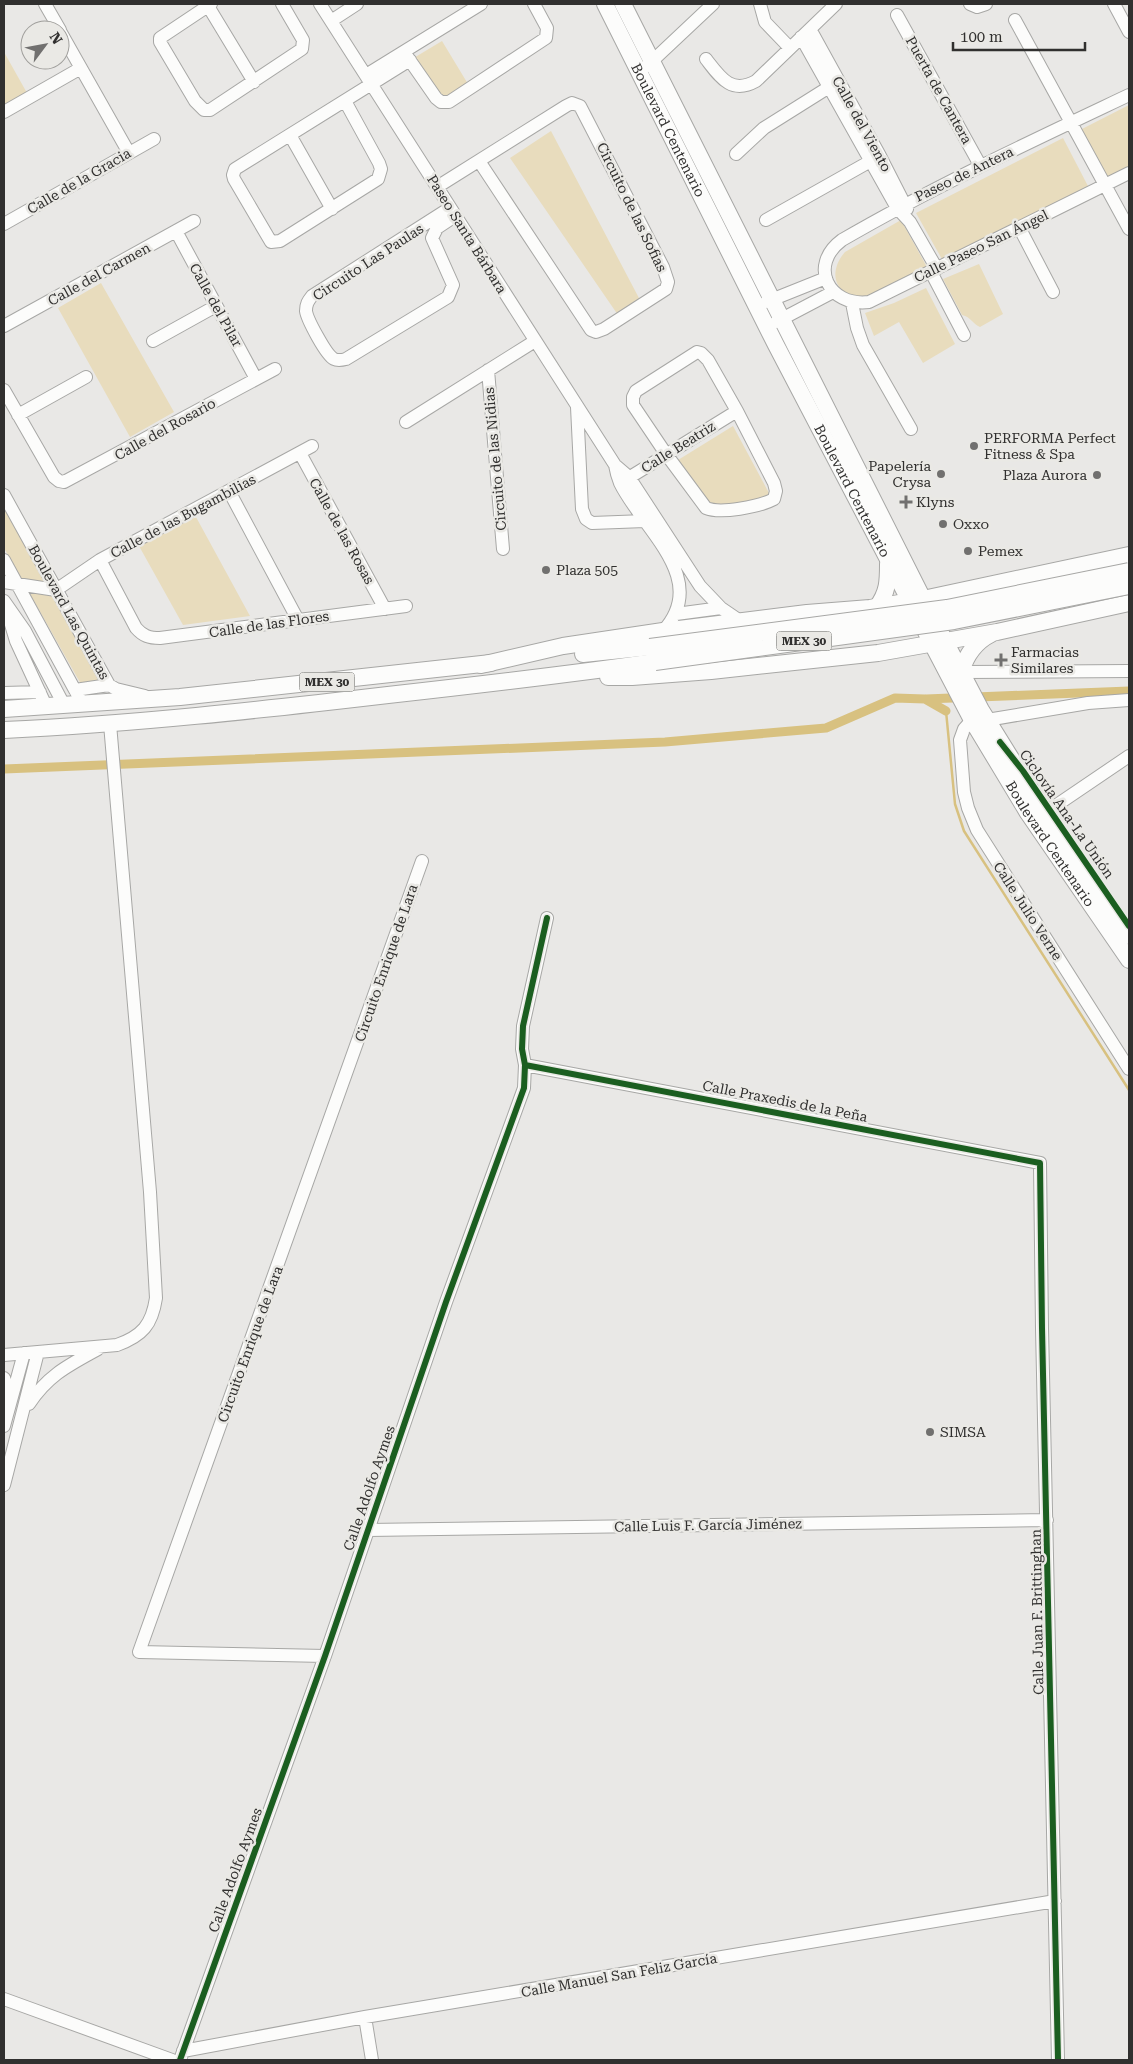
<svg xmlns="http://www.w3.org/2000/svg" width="1133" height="2064" viewBox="0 0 1133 2064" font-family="'Roboto Serif',serif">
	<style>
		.green { fill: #e8dcbd }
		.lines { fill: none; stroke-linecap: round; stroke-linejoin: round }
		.stream { stroke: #d8c180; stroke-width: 2.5 }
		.canal { stroke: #d8c180; stroke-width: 9 }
		.minor-casing { stroke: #a7a7a5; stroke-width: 14 }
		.major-casing { stroke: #a7a7a5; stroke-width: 18 }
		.minor { stroke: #fcfcfb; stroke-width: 12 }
		.major { stroke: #fcfcfb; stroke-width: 16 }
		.major-bridge-casing { stroke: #a7a7a5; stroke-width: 18; stroke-linecap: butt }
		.major-bridge { stroke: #fcfcfb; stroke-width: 16 }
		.cycleway-casing { stroke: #eae9e5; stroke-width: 9 }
		.cycleway { stroke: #1b5e20; stroke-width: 6 }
		.poi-dot { fill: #71706f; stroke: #eae9e5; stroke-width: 2 }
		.labels { text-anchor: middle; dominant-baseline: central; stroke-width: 5; stroke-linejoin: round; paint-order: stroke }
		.shield { fill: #eae9e5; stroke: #686866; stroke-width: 1 }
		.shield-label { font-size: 12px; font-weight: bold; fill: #31302f }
		.street-label { font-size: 14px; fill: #31302f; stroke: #eae9e5 }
		.poi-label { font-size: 14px; fill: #31302f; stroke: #eae9e5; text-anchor: start }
	</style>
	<rect width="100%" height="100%" fill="#e9e8e6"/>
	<path class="green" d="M442,41l26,43 -23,14 -3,-1 -30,-38z
		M4,52l23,41 -23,12z
		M1129,105v63l-23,11 -26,-49z
		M551,131l89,169 -22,15 -108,-157z
		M1063,138l26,50 -146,73 -27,-48z
		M901,220l27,49 -64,30c-6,-2 -15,-3 -20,-7 -14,-11 -9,-29 1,-40z
		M979,264l24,50 -23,13c-7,-3 -9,-10 -18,-12l-19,-36z
		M101,283l73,129 -44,25 -72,-129z
		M926,288l29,56 -32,19 -24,-41 -25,14 -9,-23 29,-10z
		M733,426l37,69 -7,5 -46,7 -10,-3 -29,-44z
		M4,499l100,183 -22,4 -78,-138z
		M196,517l54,99 -67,9 -44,-79z"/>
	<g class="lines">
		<path class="stream" d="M946,711l9,93 9,27 165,259"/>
		<path class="canal" d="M926,699l203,-8
			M4,769l661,-27 161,-14 69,-30 30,1 21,12"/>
		<g class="minor-casing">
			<path id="minor" d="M45,4l15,26
				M211,4l-51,34v4l35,59 9,9h6l92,-61 1,-9 -21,-36
				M320,4l295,461 14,12 71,109 21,22 19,13
				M760,4l5,18 25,26
				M970,4l7,3 9,-3
				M1114,4l15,28
				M208,6l46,76
				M897,15l83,150
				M1015,20l114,209
				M331,21l26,-17
				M810,29l70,127 27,53
				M60,31l69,122
				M801,37l96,171 13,14 27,47
				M404,52l32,46 5,4h8l97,-64 1,-10 -13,-24
				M706,59c14,18 25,36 50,22l80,-77
				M647,66l66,-62
				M366,75l115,-71
				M1129,95c-97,46 -194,91 -287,145 -34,25 -14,67 27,62l260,-129
				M345,101l34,62 2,6 -3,10 -98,62 -9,1 -37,-63 -1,-4 2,-6 175,-109
				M4,112l77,-44
				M290,135l42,74
				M736,154l28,-26 70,-44
				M437,187l129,-81 6,-3 8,3 83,161 5,15 -2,7 -62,40 -8,3 -5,-2 -112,-169
				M450,208l-138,88c-4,5 -6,8 -6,15 1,8 20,44 28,48 4,2 8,1 12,0l102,-62 5,-12 -21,-47 5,-10 18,-12
				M766,220l110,-62
				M4,224l150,-85
				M1019,227l34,65
				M176,231l80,148
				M931,272l33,63
				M766,302l60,-24
				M852,303l5,25 6,17 48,84
				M776,322l57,-30
				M4,326l190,-105
				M153,341l63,-35
				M697,352l4,1 7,7 29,51 37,72 2,8 -2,8c-15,8 -54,15 -68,9l-40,-54 -33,-49v-8l3,-6z
				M488,370l15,179
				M4,390l50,87 5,4 5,1 211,-113
				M577,407l5,102 4,10 6,4 53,-2
				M18,415l68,-38
				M406,422l129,-81
				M300,453l85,156
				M615,465c1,6 3,13 5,18 23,47 91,96 43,148
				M622,482l115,-71
				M229,491l69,129
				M4,495l105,190 7,4 29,7
				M4,560l78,143
				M100,560l36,68c7,8 13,10 24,10l246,-32
				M4,582l52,8 44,-30 212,-114
				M4,601l21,30 39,74
				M6,608l10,33 30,65
				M676,614l45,-6
				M961,672l168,-1
				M75,690l34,-5
				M4,693l36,-1
				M972,720l-8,9 -4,11 4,52 4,16 9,22 152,239
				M987,720l101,-17 41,-3
				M1036,813h9l84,-57
				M525,1065l515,98 2,165 16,732
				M4,1355l113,-10c25,-9 35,-20 39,-47l-6,-106 -40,-468
				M4,1378l7,21
				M29,1404c19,-29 40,-39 69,-55
				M4,1426l20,-73
				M4,1485l34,-133
				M368,1530l679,-10
				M325,1656l-186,-4 283,-791
				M4,1999l168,61
				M365,2017l7,43
				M183,2051l182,-34 690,-116
				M180,2060l145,-404 121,-354 78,-214 1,-23 -3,-16 1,-23 24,-108"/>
		</g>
		<g class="major-casing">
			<g id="major">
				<path id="s1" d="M605,4l171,341 196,375 56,93 101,147"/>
				<path d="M623,4l300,595 58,111 64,103 84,123"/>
				<path d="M877,607c11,-15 11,-26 11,-43"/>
				<path d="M583,654l67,-7"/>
				<path d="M481,665l82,-19 100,-15 144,-18 63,-5 53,-9 206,-44"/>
				<path d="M961,672c5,-17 14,-30 30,-38"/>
				<path d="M608,677h24l79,-6 167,-18 119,-21 132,-29"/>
				<path d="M4,709l176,-12 311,-34"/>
				<path d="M4,730c129,-6 256,-20 384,-35 89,-10 178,-20 267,-33"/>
			</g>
		</g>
		<use href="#minor" class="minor"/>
		<use href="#major" class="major"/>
		<g class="major-bridge-casing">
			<path id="major-bridge" d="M650,647l297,-39 182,-37
				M655,662l299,-41 175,-35"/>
		</g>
		<use href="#major-bridge" class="major-bridge"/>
		<g class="cycleway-casing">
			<path id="cycleway" d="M1000,742l23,29 106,155
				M525,1065l515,98 2,165 16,732
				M180,2060l145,-404 121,-354 78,-214 1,-23 -3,-16 1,-23 24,-108"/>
		</g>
		<use href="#cycleway" class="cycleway"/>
	</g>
	<g class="poi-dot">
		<circle cx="974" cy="446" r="5"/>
		<circle cx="941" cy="474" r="5"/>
		<circle cx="1097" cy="475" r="5"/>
		<path d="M903.5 494.5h5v5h5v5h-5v5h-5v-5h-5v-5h5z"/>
		<circle cx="943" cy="524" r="5"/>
		<circle cx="968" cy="551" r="5"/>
		<circle cx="546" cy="570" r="5"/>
		<path d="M998.5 652.5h5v5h5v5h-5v5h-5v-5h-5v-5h5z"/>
		<circle cx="930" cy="1432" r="5"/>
	</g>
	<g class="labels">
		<g class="shield">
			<rect x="776.5" y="631.5" width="55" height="19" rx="4"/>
			<rect x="299.5" y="672.5" width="55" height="19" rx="4"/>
		</g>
		<g class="shield-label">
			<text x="804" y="641">MEX 30</text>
			<text x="327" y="682">MEX 30</text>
		</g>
		<g class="street-label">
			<text transform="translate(939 90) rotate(61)">Puerta de Cantera</text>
			<text transform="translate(862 124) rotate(61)">Calle del Viento</text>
			<text stroke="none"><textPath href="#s1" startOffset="141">Boulevard Centenario</textPath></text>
			<text transform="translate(964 174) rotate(-26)">Paseo de Antera</text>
			<text transform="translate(79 181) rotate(-30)">Calle de la Gracia</text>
			<text transform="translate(632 207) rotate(64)">Circuito de las Sofias</text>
			<text transform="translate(467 234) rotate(58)">Paseo Santa Bárbara</text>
			<text transform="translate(981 246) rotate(-26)">Calle Paseo San Ángel</text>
			<text transform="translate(368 262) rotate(-33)">Circuito Las Paulas</text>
			<text transform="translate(99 274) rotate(-29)">Calle del Carmen</text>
			<text transform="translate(216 305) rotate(61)">Calle del Pilar</text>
			<text transform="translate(165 429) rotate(-29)">Calle del Rosario</text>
			<text transform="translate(678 447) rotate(-32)">Calle Beatriz</text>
			<text transform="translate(495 459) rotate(-95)">Circuito de las Nidias</text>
			<text stroke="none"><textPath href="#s1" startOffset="546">Boulevard Centenario</textPath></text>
			<text transform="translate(183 516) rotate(-28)">Calle de las Bugambilias</text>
			<text transform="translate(342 531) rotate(61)">Calle de las Rosas</text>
			<text transform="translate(69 612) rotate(61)">Boulevard Las Quintas</text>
			<text transform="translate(269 624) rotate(-8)">Calle de las Flores</text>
			<text transform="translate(1067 814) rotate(55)">Ciclovía Ana-La Unión</text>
			<text stroke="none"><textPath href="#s1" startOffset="951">Boulevard Centenario</textPath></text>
			<text transform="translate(1028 911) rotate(57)">Calle Julio Verne</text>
			<text transform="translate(386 963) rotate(-71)">Circuito Enrique de Lara</text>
			<text transform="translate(785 1101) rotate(11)">Calle Praxedis de la Peña</text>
			<text transform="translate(250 1344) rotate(-70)">Circuito Enrique de Lara</text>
			<text transform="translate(369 1488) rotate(-71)">Calle Adolfo Aymes</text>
			<text transform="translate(708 1525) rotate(-1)">Calle Luis F. García Jiménez</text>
			<text transform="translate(1037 1612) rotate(-91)">Calle Juan F. Brittinghan</text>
			<text transform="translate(235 1870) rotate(-70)">Calle Adolfo Aymes</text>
			<text transform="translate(619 1975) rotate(-10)">Calle Manuel San Feliz García</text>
		</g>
		<g class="poi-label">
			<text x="984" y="438">PERFORMA Perfect<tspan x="984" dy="16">Fitness &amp; Spa</tspan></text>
			<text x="931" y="466" text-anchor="end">Papelería<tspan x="931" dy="16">Crysa</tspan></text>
			<text x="1087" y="475" text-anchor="end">Plaza Aurora</text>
			<text x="916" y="502">Klyns</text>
			<text x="953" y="524">Oxxo</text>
			<text x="978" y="551">Pemex</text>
			<text x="556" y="570">Plaza 505</text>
			<text x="1011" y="652">Farmacias<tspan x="1011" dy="16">Similares</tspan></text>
			<text x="940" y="1432">SIMSA</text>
		</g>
	</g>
	<rect width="1133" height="2064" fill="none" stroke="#31302f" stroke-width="10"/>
	<g transform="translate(45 45) rotate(58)"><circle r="24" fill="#eae9e5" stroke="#a09f9c"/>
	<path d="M0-4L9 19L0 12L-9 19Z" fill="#71706f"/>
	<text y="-8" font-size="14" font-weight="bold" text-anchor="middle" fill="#31302f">N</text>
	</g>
	<path d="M953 42v8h132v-8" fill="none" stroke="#31302f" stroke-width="2.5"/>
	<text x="960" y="42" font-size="15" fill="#31302f" stroke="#eae9e5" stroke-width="4" paint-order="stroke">100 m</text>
</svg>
